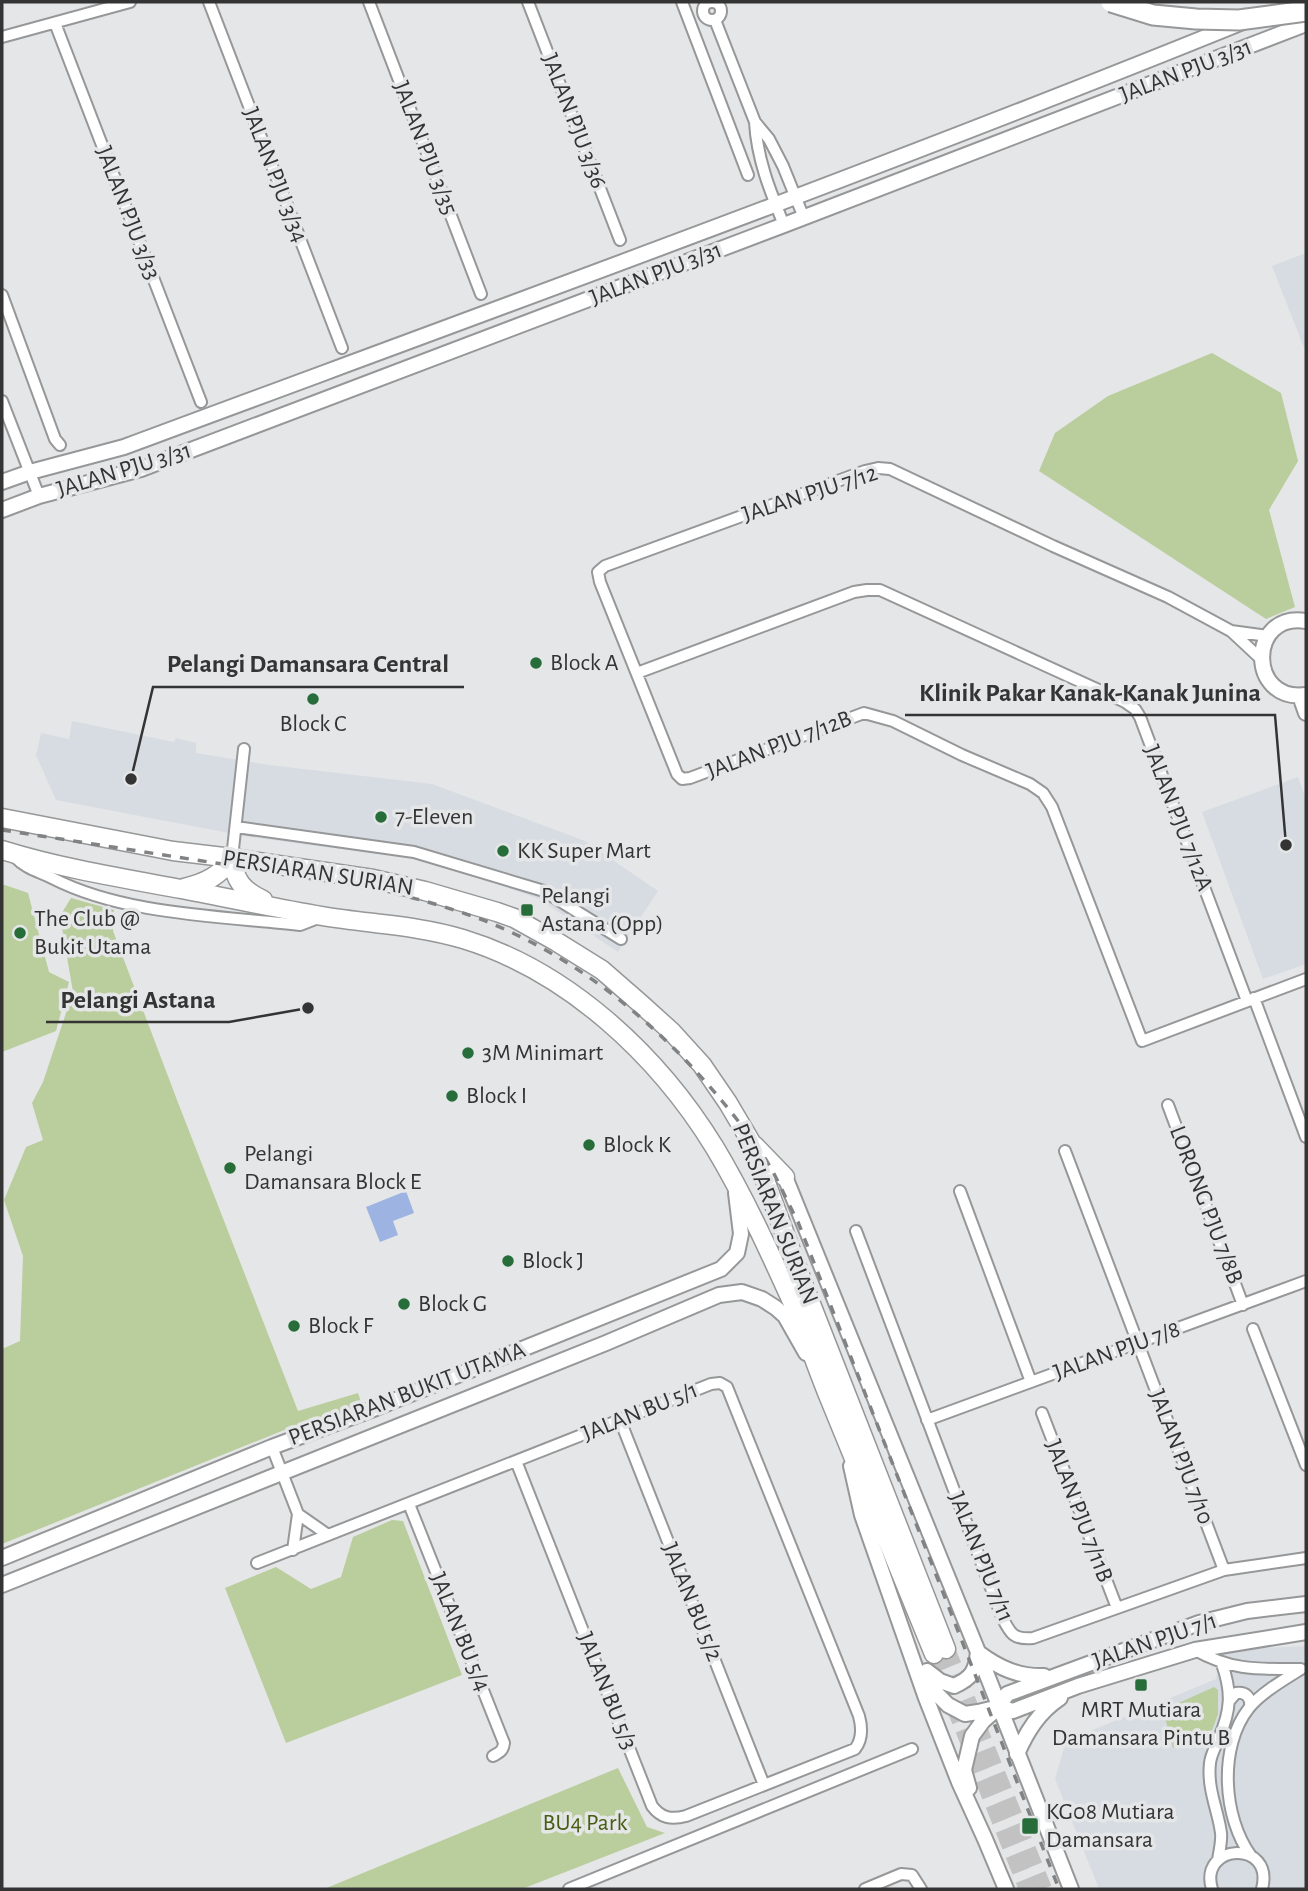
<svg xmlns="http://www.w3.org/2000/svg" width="1308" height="1891" viewBox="0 0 1308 1891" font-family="'Alegreya Sans',sans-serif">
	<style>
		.built { fill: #d7dce3 }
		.green { fill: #bacd9c }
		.water { fill: #9db4e2 }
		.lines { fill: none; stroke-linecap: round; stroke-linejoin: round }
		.primary-tunnel { stroke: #c2c2c3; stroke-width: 18; stroke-dasharray: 18 9; stroke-linecap: butt }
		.minor-casing { stroke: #969798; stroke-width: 14 }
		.tertiary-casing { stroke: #969798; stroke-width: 18 }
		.primary-casing { stroke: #969798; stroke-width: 21 }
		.minor { stroke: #fff; stroke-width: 10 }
		.tertiary { stroke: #fff; stroke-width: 14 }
		.primary { stroke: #fff; stroke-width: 18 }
		.rail { stroke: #818283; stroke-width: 3.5; stroke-dasharray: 9 9; stroke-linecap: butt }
		.motorway-bridge-casing { stroke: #969798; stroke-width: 23; stroke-linecap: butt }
		.motorway-bridge { stroke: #fff; stroke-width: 19 }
		.poi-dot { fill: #266d3a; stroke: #e5e6e7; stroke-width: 2.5 }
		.labels { text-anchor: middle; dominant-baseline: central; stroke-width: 7; stroke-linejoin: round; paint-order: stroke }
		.street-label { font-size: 24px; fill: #343435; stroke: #e5e6e7 }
		.poi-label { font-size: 24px; fill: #343435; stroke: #e5e6e7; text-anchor: start }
		.park-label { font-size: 24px; fill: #465d12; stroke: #e5e6e7 }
		.leader { fill: none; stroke: #343435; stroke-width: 2.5 }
		.callout-dot { fill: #343435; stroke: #e5e6e7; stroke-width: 2.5 }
		.callout-label { font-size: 26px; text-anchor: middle; font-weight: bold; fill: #343435; stroke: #e5e6e7; stroke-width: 7; stroke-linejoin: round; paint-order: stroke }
	</style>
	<rect width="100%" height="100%" fill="#e5e6e7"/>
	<path class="built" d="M1306,253v100l-34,-87z
		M72,721l102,21 2,-4 20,5v10l73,12 163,19 153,57 73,50 -40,61 -79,-53 -108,-38 -181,-24 -194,-37 -20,-45 5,-22 28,6z
		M1298,777l8,22v165l-43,15 -61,-167z
		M1306,1646v243h-207l-44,-110 11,-38 150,-62 5,-26 44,-5z"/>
	<path class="green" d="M1212,353l69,40 17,68 -29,49 26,97 -29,12 -227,-148 16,-38 53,-37z
		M2,884l26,9 21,79 20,10 -13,49 -54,21z
		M71,898l43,12 -1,21 64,169 121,311 60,-18 4,12 -68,21 -292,118v-195l18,-8 3,-85 -19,-56 22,-53 17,-7 -11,-37 11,-21 30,-90 -13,-76z
		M392,1520l11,1 59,154 -176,68 -61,-155 51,-21 35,22 30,-12 12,-40z
		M1214,1687l4,3v24l-12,33 -19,-2 -14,3 -10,-38z
		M618,1768l29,59 18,6 -143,56h-198z"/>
	<path class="water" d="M406,1191l8,22 -21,8 5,14 -18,7 -14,-35z"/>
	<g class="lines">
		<path class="primary-tunnel" d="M946,1649l97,240
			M934,1654l94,235"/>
		<g class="minor-casing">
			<path id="minor" d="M703 11a9 9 0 1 1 18 0a9 9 0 1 1-18 0Z
				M209,2l133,346
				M369,2l112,292
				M528,2l92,238
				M682,2l66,173
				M715,20l40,102 14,17 14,27 21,52
				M55,23l146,379
				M2,37l128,-35
				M755,122c2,37 15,69 29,103
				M2,295l53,144 5,6
				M2,401l37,95
				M1231,631l37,5
				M1261,659l-30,-28 -63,-34 -115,-51 -163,-77 -12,-1 -13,3 -260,95 -7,6 2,10 77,192 5,5 8,-1 174,-65 29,8 69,34 68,29 13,9 9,14 90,234 164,-62
				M637,673l217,-81 13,-2h13l245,112 10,7 5,8 107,284
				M236,827l178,25 130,39 77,48
				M15,857c11,12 23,14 37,21 72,37 168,38 248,47l18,-7
				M232,858l12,-109
				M1254,998l52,139
				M1168,1105l75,200
				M1065,1151l159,419
				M960,1191l71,191
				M856,1231l146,386c8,16 11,23 31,21l191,-68 82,-12
				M1253,1329l53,136
				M1042,1413l75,195
				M620,1420l144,365
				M927,1420l379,-139
				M272,1447l26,67 -5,36
				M409,1504l95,239c-1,8 -4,9 -11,13
				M298,1514l30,21
				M257,1563l454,-179 9,-1 7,4 132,329c3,11 3,24 -4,33l-169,67c-15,4 -25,2 -34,-10l-136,-345
				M1195,1650c37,21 64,19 105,19
				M1230,1700l6,-7c10,-1 15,4 14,14
				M1251,1856c-28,-38 -33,-109 -2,-148 12,-15 36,-29 52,-39
				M1218,1860c1,-8 4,-18 3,-27 -3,-23 -14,-44 -11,-70 1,-9 6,-17 9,-25 12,-28 13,-46 3,-74
				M569,1889l343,-140
				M865,1889l36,-15 11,1 9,14
				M1212,1889c-14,-46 63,-50 50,0"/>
		</g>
		<g class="tertiary-casing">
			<path id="tertiary" d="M2,482l28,-10 94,-25c374,-139 749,-275 1119,-425
				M2,510l37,-14 102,-27 643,-244 522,-201
				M1306,621c-58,-10 -59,82 0,74
				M1300,696l6,17
				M785,1177l193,475 93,237
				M851,1466l11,49 64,183 33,84 26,57 21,50
				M2,1558l270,-111 104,-39 345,-139 16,-16 4,-19 -5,-41
				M2,1585l604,-242 113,-48 23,-3 20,7 14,9 9,8 21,37
				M979,1653c20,15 40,24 65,23
				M927,1671l13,10 14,5c18,-8 22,-15 24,-34
				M923,1674l13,19 12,12 17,9 13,-2 21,-5 14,4 65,-25 117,-36 111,-18
				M1017,1754c10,-23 22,-42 43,-56
				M969,1788l-5,-18 8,-34 11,-15 16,-14 8,-13 192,-71 48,-12 59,-7"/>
		</g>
		<g class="primary-casing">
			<path id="primary" d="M2,818l171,33 59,7 141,21 52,12 72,21 17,6 43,24 45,28 39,34 31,28 30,33 26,38 23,39 53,144 142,363
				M2,850c58,18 119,28 179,39 47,9 94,19 141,27 47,8 95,9 141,23 105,32 195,116 252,209 30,50 55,105 79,158 12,29 22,60 34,89 35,86 71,173 106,259
				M232,858c3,23 10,32 31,42
				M184,888c21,-5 36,-12 48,-30
				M754,1145l31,32"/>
		</g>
		<use href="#minor" class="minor"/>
		<use href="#tertiary" class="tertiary"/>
		<use href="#primary" class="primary"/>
		<path class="rail" d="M2,830c80,12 160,25 240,37 73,11 148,21 218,45 104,34 193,106 262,189 18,22 36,44 50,69 9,17 17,35 26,52l261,667"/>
		<g class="motorway-bridge-casing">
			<path id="motorway-bridge" d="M1111,2l42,13 43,4 43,1 67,-9"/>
		</g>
		<use href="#motorway-bridge" class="motorway-bridge"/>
	</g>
	<g class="poi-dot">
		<circle cx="536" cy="663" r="7"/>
		<circle cx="313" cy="699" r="7"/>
		<circle cx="381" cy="817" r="7"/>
		<circle cx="503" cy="851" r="7"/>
		<rect x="520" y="903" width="14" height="14" rx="3.5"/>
		<circle cx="20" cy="933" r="7"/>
		<circle cx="468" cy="1053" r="7"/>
		<circle cx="452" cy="1096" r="7"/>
		<circle cx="589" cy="1145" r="7"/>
		<circle cx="230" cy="1168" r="7"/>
		<circle cx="508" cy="1261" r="7"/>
		<circle cx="404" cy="1304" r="7"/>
		<circle cx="294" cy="1326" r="7"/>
		<rect x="1134" y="1678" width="14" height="14" rx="3.5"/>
		<rect x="1021" y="1817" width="18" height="18" rx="3.5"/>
	</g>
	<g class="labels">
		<g class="street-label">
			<text transform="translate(1186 71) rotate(-21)">JALAN PJU 3/31</text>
			<text transform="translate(574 121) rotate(69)">JALAN PJU 3/36</text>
			<text transform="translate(425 148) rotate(69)">JALAN PJU 3/35</text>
			<text transform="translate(275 175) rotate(69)">JALAN PJU 3/34</text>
			<text transform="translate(128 213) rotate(69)">JALAN PJU 3/33</text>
			<text transform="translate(656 274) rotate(-21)">JALAN PJU 3/31</text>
			<text transform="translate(124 470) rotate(-17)">JALAN PJU 3/31</text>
			<text transform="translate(810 494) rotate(-18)">JALAN PJU 7/12</text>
			<text transform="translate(779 745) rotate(-21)">JALAN PJU 7/12B</text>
			<text transform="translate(1178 818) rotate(69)">JALAN PJU 7/12A</text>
			<text transform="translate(318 873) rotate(9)">PERSIARAN SURIAN</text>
			<text transform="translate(1206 1205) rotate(69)">LORONG PJU 7/8B</text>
			<text transform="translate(775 1214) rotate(68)">PERSIARAN SURIAN</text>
			<text transform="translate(1117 1351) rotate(-20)">JALAN PJU 7/8</text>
			<text transform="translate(407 1394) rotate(-21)">PERSIARAN BUKIT UTAMA</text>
			<text transform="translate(640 1412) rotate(-22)">JALAN BU 5/1</text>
			<text transform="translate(1181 1457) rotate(69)">JALAN PJU 7/10</text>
			<text transform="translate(1079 1511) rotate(69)">JALAN PJU 7/11B</text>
			<text transform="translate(981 1557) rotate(68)">JALAN PJU 7/11</text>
			<text transform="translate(692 1602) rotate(68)">JALAN BU 5/2</text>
			<text transform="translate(460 1632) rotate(68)">JALAN BU 5/4</text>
			<text transform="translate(1155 1641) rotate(-19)">JALAN PJU 7/1</text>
			<text transform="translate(607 1691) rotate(68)">JALAN BU 5/3</text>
		</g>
		<g class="poi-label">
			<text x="550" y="663">Block A</text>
			<text x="313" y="724" text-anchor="middle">Block C</text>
			<text x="395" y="817">7-Eleven</text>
			<text x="517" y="851">KK Super Mart</text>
			<text x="541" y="896">Pelangi<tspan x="541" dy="28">Astana (Opp)</tspan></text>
			<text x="34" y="919">The Club @<tspan x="34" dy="28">Bukit Utama</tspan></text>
			<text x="482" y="1053">3M Minimart</text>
			<text x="466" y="1096">Block I</text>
			<text x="603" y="1145">Block K</text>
			<text x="244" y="1154">Pelangi<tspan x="244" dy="28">Damansara Block E</tspan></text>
			<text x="522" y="1261">Block J</text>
			<text x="418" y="1304">Block G</text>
			<text x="308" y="1326">Block F</text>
			<text x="1141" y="1710" text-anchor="middle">MRT Mutiara<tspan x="1141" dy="28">Damansara Pintu B</tspan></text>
			<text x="1046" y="1812">KG08 Mutiara<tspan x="1046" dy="28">Damansara</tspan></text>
		</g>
		<g class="park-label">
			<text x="585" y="1823">BU4 Park</text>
		</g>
	</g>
	<path class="leader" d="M131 779L153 687H464M1286 845L1275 715H905M308 1008L229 1022H46"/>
	<g class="callout-dot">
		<circle cx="131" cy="779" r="7"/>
		<circle cx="1286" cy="845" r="7"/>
		<circle cx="308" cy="1008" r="7"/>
	</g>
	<g class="callout-label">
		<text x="308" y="672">Pelangi Damansara Central</text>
		<text x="1090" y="701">Klinik Pakar Kanak-Kanak Junina</text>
		<text x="138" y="1008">Pelangi Astana</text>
	</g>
	<rect width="1308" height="1891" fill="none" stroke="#343435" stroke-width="7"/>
</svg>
